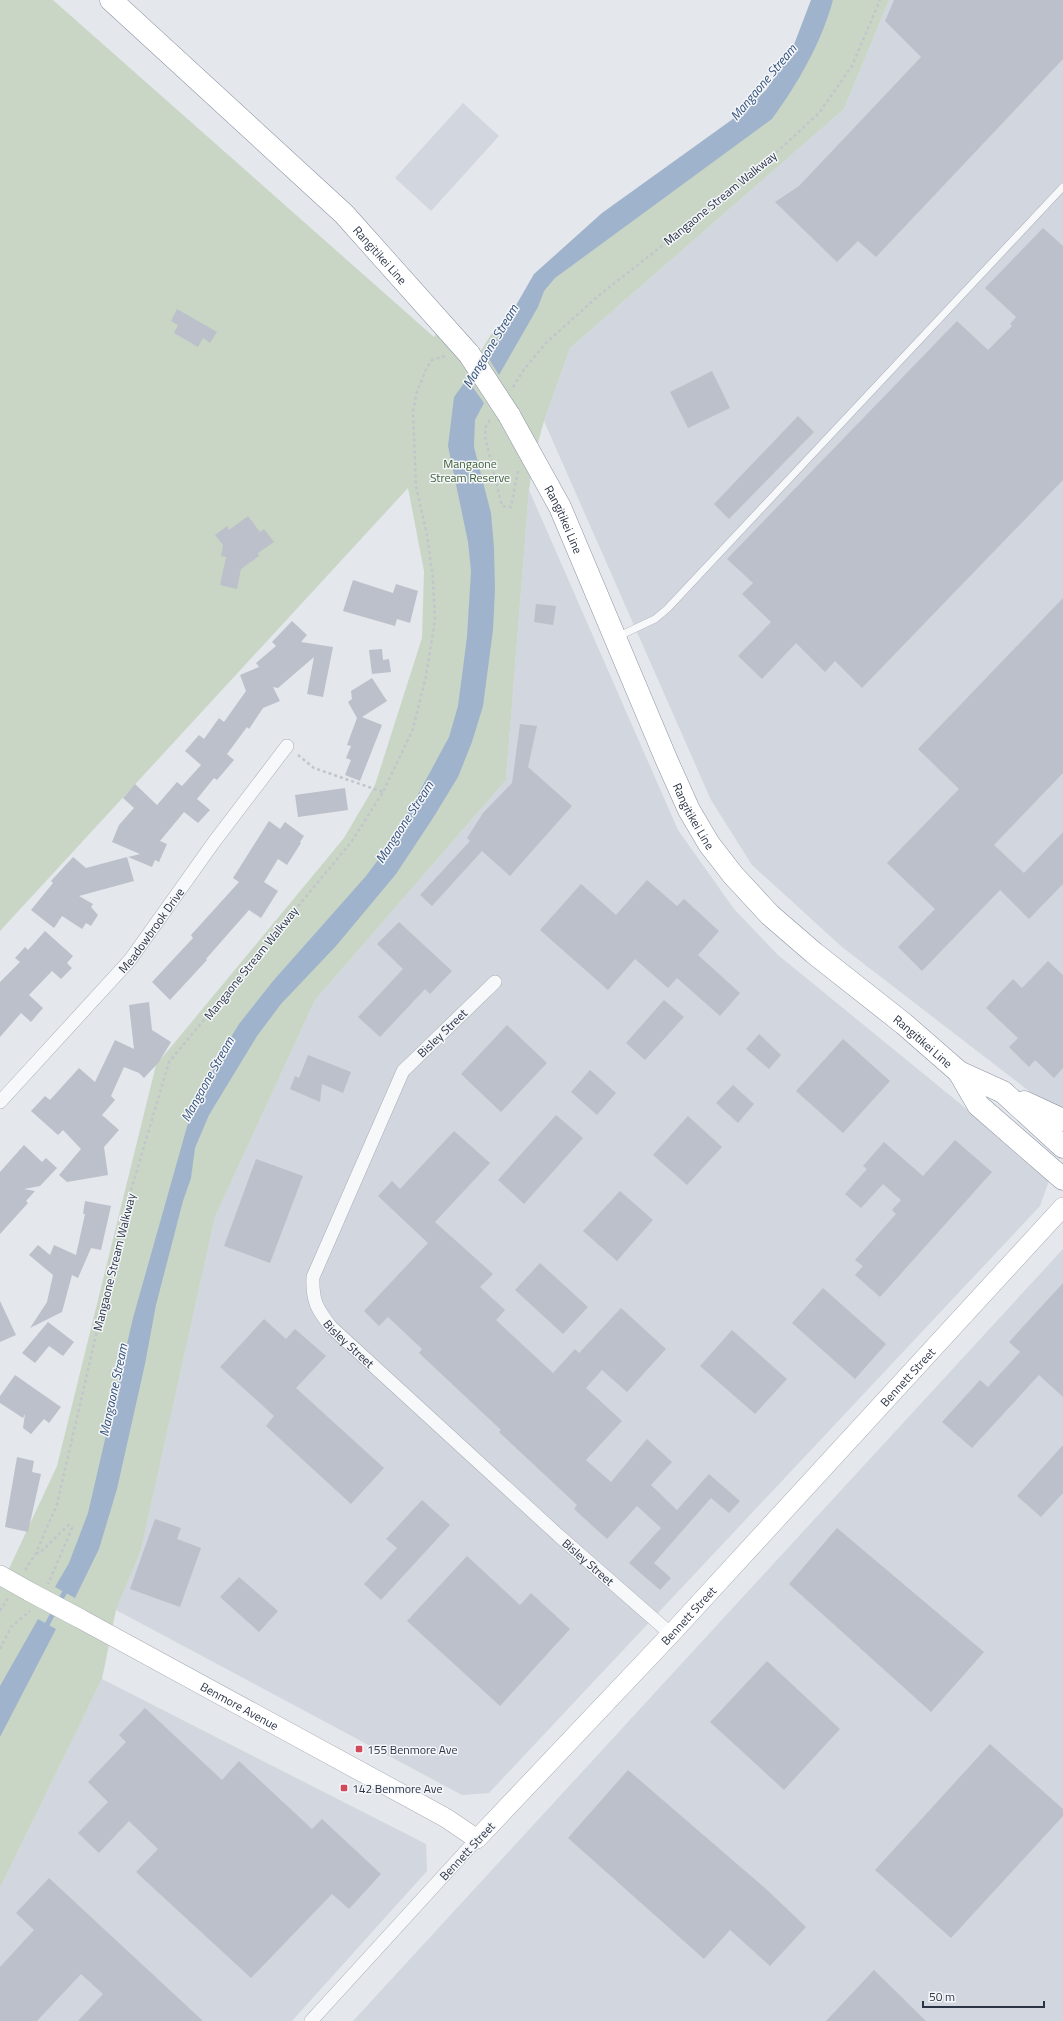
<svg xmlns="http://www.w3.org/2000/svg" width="1063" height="2021" viewBox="0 0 1063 2021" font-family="'Titillium Web',sans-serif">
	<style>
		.built { fill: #d2d6de }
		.green { fill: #c9d6c5 }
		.water { fill: #9fb4cc }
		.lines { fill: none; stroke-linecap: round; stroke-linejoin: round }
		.stream { stroke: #9fb4cc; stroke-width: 5 }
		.building { fill: #bbc0ca }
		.lane-casing { stroke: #a9aeb7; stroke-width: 8 }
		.street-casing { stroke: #a9aeb7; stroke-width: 14 }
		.secondary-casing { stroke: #a9aeb7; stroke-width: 20 }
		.highway-casing { stroke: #8b94a3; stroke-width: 23 }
		.path { stroke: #c2c5cb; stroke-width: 2.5; stroke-dasharray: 3 3; stroke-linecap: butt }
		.lane { stroke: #f7f8fa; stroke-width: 7 }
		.street { stroke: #f7f8fa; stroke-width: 13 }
		.secondary { stroke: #fff; stroke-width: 19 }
		.highway { stroke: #fff; stroke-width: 22 }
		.secondary-bridge-casing { stroke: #a9aeb7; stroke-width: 20; stroke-linecap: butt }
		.highway-bridge-casing { stroke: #8b94a3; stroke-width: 23; stroke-linecap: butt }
		.secondary-bridge { stroke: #fff; stroke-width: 19 }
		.highway-bridge { stroke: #fff; stroke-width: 22 }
		.poi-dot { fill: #d1495b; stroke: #f4f6f9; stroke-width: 1.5 }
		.labels { text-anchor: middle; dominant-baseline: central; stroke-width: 3; stroke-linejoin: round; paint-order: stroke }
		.street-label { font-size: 12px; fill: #2b3445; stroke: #f4f6f9 }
		.park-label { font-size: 12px; fill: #3f6138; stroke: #f4f6f9 }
		.poi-label { font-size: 12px; fill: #2b3445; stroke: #f4f6f9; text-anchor: start }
		.water-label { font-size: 13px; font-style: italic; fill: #34527a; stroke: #f4f6f9 }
	</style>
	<rect width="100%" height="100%" fill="#e4e7ec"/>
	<path class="built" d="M889,0h174v1115l-38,-27 -183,-141 -90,-82 -41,-65 -167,-379 26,-73 274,-239z
		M463,103l36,33 -68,75 -36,-33z
		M529,490l149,340 56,79 44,46 185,151 86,75 -9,25 -551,587 -27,2 -346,-185 25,-60 74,-333 100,-217 191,-220z
		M1063,1249v772h-710z
		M102,1679l324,165 1,27 -135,150h-292v-133z"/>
	<path class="green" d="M0,0h53l381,337 9,-13 36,30 13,-21 51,-57 204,-154 61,-77 9,-45h72l-45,109 -274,239 -26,73 -10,36 -5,33 -23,290 -191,220 -100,217 -74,333 -25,60 -14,69 -102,209v-300l57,-122 99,-401 188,-227 31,-53 47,-147 2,-67 -16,-83 -408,443z"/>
	<path class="water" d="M811,0h22c-12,44 -35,83 -61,119l-217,159 -11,13 -6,16 -39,68 -12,-19 47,-82 68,-61 142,-102 22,-21 24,-35z
		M467,379l17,24 -9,17 -1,27 17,66 3,35 1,41 -2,41 -10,76 -11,36 -14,35 -25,41 -37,56 -60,72 -55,58 -24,32 -48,79 -14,33 -4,30 -8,23 -27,104 -11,59 -28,125 -18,60 -24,49 -20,-11 14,-24 19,-50 45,-195 57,-202 30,-61 19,-31 34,-43 93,-105 29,-39 54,-100 9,-31 9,-69 4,-66 -3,-29 -20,-96 6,-49z
		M38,1619l18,10 -56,108v-51z"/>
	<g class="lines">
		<path class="stream" d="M44,1630l23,-42"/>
	</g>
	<path class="building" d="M894,0h169v59l-187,198 -18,-16 -21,21 -62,-60 24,-16 122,-129 -36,-36z
		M1043,228l20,18v234l-201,208 -27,-27 -10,11 -29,-29 -34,36 -24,-23 33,-34 -29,-28 11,-11 -26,-24 230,-238 31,29 24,-24 -2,-2 6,-7 -31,-29z
		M177,309l40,23 -7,11 -7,-5 -5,9 -24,-14 4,-8 -7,-4z
		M712,371l18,37 -42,20 -18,-36z
		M798,416l16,16 -85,87 -15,-15z
		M248,516l12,16 4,-3 10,13 -16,11 1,3 -18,13 -4,20 -17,-4 6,-28 -5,-1 2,-11 -8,-10 12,-9 2,4z
		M353,580l40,13 3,-9 22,7 -8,32 -13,-4 -2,7 -52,-15z
		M1063,598v175l-69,72 30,28 39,-41v52l-34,35 -29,-29 -78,81 -24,-24 37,-38 -48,-46 72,-74 -41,-40z
		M536,604l20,2 -3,19 -19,-3z
		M292,621l15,14 -6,7 32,5 -10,50 -16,-3 7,-37 -36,31 -5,-1 7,14 -17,7 -14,21 -2,-2 -20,27 7,6 -17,20 -3,-2 -17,21 13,11 -12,13 -14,-11 -24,29 7,3 -8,18 -4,-2 -3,7 -24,-10 12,-3 -28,-12 7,-17 15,-17 -11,-10 12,-14 22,21 20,-23 5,4 19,-21 -16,-14 14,-16 5,4 15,-21 5,4 22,-31 -6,-16 19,-8 -3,-4 20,-17 -4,-4z
		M382,649l1,11 6,-1 2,13 -19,2 -3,-24z
		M372,678l15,23 -25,16 20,8 -22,56 -15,-6 6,-15 -5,-2 5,-12 -4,-1 10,-27 -9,-16 4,-3 -1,-8z
		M520,724l17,2 -9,41 44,39 -62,70 -28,-25 -50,55 -12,-11 50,-54 -3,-3 16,-25 29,-30z
		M345,788l3,22 -50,7 -3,-22z
		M269,821l11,8 5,-7 19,14 -4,6 1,1 -14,22 -9,-6 -14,23 14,9 -17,27 -12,-8 -43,49 1,1 -37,40 -18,-18 41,-44 -2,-3 48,-53 -6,-4z
		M73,857l13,11 41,-11 7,24 -55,15 14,8 -2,3 7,8 -7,11 -5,-3 -4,6 -20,-13 -8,12 -23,-18 22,-27 -2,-2z
		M647,880l30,26 7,-7 35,32 -21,24 42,38 -20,23 -43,-38 -9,10 -33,-29 -27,31 -68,-60 41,-46 35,31z
		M399,922l53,49 -22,23 -5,-5 -45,48 -22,-20 45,-48 -26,-25z
		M45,931l28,25 -6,7 5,5 -11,11 -9,-8 -23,24 14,13 -12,14 -10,-9 -21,24v-55l20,-20 -5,-4 10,-11 3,3z
		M1048,961l15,14v93l-9,10 -19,-18 -6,7 -20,-20 9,-9 -32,-30 27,-29 9,9z
		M664,1000l20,17 -39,43 -19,-17z
		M149,1002l3,28 19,12 -12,20 -15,16 -5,-5 -15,-6 -13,29 4,4 -13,15 17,15 -15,17 4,28 -41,7 -8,-7 22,-26 -18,-19 -5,5 -27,-24 14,-15 5,4 29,-32 16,14 20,-42 19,9 -5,-44z
		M507,1025l40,38 -46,49 -40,-38z
		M759,1034l22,21 -12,14 -23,-20z
		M843,1039l47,42 -47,52 -47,-42z
		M308,1055l43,17 -8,21 -21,-9 -2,18 -30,-13 5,-13 4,2z
		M590,1070l26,23 -19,22 -26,-23z
		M733,1085l21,19 -16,19 -22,-20z
		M556,1115l27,23 -59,66 -26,-24z
		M688,1116l34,31 -35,38 -34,-30z
		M454,1131l36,32 -55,59 58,52 -13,13 25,23 -9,10 57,53 22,-24 4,4 42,-45 45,41 -39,43 -25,-22 -16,18 36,33 -36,39 25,22 36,-43 25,23 -21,23 26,25 32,-36 31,27 -11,12 -18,-15 -57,65 17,15 -11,12 -31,-27 32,-35 -24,-22 -30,33 -33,-30 3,-4 -78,-73 2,-2 -82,-77 3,-4 -34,-32 -9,9 -15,-15 64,-68 -50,-47 14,-15 8,8z
		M955,1140l37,32 -112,125 -25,-22 8,-9 -8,-6 41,-46 -4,-4 9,-10 -18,-16 -22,24 -16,-14 22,-25 -4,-3 21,-24 39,34z
		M24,1145l18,17 4,-4 11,10 -17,18 -16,3 11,2 -9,10 2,2 -28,31v-62z
		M256,1159l47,17 -33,87 -46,-17z
		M620,1191l33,29 -36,41 -34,-30z
		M85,1201l26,5 -10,44 -10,-2 -13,30 -6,-3 -10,37 -32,16 17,-26 6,-27 -24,-20 9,-10 12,10 4,-10 22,10 9,-41h-2z
		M540,1263l48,44 -25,27 -48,-44z
		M1063,1283v114l-24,-22 -67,73 -30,-26 38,-42 8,7 32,-35 -11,-10z
		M823,1288l63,56 -31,35 -63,-56z
		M0,1301l16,34 -16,7z
		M264,1319l22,20 9,-10 31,27 -30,32 88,80 -33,36 -85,-78 8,-10 -54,-49z
		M48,1322l26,20 -11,14 -14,-10 -14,17 -13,-10z
		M732,1330l55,49 -32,35 -55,-48z
		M15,1375l46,32 -12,16 -5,-4 -13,15 -8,-6 2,-14 -2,4 -23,-15v-7z
		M1063,1445v48l-22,24 -24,-21z
		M17,1457l17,4 -2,11 9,2 -13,58 -23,-5z
		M422,1500l28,25 -69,75 -17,-16 33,-36 -11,-9z
		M155,1519l26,9 -4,11 24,9 -21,59 -50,-18z
		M837,1528l147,124 -53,60 -142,-128z
		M467,1556l53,49 11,-12 39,36 -70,77 -93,-85z
		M239,1577l39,34 -19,21 -39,-35z
		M767,1661l73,68 -56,61 -74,-68z
		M145,1708l77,72 17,-19 73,68 10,-10 59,55 -32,35 -17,-15 -81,84 -115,-106 22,-23 -29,-28 -30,32 -21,-20 30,-31 -20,-20 38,-40 -7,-7z
		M990,1744l73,65v7l-112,122 -76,-68z
		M628,1770l137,118 41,39 -36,39 -40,-36 -26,29 -136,-121z
		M49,1878l154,143h-125l25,-27 -22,-20 -44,47h-37v-54l34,-37 -18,-17z
		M874,1970l52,51h-100z"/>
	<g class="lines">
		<g class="lane-casing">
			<path id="lane" d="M617,637l38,-18 12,-10 396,-422"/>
		</g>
		<g class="street-casing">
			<g id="street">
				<path id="s1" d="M495,982l-92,89 -90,206c-1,24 4,32 18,50l227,208 113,99"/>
				<path id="s2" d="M0,1102l130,-142 84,-118 73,-96"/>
				<path d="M311,2021l166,-182"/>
			</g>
		</g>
		<g class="secondary-casing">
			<g id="secondary">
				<path d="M0,1575l30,17"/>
				<path id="s3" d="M79,1618l367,200 31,21 194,-205 392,-427"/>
			</g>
		</g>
		<g class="highway-casing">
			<g id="highway">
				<path id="s4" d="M111,0l233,214 125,140"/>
				<path id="s5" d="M509,415l51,92 107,254 22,49 20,34 24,31 37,40 44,38 90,71 55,48 44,20 60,55"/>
				<path d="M959,1072l19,33 85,74"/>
				<path d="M1024,1102l39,18"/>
			</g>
		</g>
		<path class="path" d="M513,387l12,-19 20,-24 53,-48 153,-120 68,-63 33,-47 28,-66
			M490,420l-4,6 -1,11 17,69 9,1 7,-36
			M298,755l16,13 69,24
			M36,1553h4l25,-25 4,-3 3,3 -24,56
			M25,1570l11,-17 21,-49 67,-290 45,-152 183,-221 31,-49 30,-63 13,-53 9,-56 -2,-41 -6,-44 -11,-49 -3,-75 4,-19 10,-25 5,-7 13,-4
			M0,1611l8,-13
			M0,1649l11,-22 19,-16"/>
		<use href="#lane" class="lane"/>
		<use href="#street" class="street"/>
		<use href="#secondary" class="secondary"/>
		<use href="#highway" class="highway"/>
		<g class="secondary-bridge-casing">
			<path id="secondary-bridge" d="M30,1592l49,26"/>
		</g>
		<g class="highway-bridge-casing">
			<path id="highway-bridge" d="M469,354l40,61"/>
		</g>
		<use href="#secondary-bridge" class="secondary-bridge"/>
		<use href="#highway-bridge" class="highway-bridge"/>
	</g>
	<g class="poi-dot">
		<rect x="355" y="1745" width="8" height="8" rx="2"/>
		<rect x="340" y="1784" width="8" height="8" rx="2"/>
	</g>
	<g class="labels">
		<g class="street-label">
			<text transform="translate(720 198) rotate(-39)">Mangaone Stream Walkway</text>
			<text stroke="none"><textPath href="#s4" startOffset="371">Rangitikei Line</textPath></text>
			<text stroke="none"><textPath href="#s5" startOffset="118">Rangitikei Line</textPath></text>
			<text stroke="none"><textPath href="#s5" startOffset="442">Rangitikei Line</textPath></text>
			<text stroke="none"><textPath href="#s2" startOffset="229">Meadowbrook Drive</textPath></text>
			<text transform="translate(251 963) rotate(-51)">Mangaone Stream Walkway</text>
			<text transform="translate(442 1033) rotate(-44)">Bisley Street</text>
			<text stroke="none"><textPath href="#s5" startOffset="766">Rangitikei Line</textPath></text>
			<text transform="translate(114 1262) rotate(-76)">Mangaone Stream Walkway</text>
			<text stroke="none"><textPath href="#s1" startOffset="432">Bisley Street</textPath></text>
			<text stroke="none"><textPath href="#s3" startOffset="1087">Bennett Street</textPath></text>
			<text stroke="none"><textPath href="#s1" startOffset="756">Bisley Street</textPath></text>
			<text stroke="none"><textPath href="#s3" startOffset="763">Bennett Street</textPath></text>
			<text stroke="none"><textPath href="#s3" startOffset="183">Benmore Avenue</textPath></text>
			<text transform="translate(467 1851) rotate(-47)">Bennett Street</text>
		</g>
		<g class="park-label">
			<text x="470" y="463">Mangaone<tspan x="470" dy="14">Stream Reserve</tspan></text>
		</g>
		<g class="poi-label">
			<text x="367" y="1749">155 Benmore Ave</text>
			<text x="352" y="1788">142 Benmore Ave</text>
		</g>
		<g class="water-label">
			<text transform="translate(763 82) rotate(-50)">Mangaone Stream</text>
			<text transform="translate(490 346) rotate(-59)">Mangaone Stream</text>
			<text transform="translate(404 822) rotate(-57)">Mangaone Stream</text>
			<text transform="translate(207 1079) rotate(-61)">Mangaone Stream</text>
			<text transform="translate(113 1390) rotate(-78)">Mangaone Stream</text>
		</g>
	</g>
	<path d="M923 2001v6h121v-6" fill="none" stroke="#2b3445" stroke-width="2"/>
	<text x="929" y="2001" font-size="12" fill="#2b3445" stroke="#f4f6f9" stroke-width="3" paint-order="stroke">50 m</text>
</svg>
